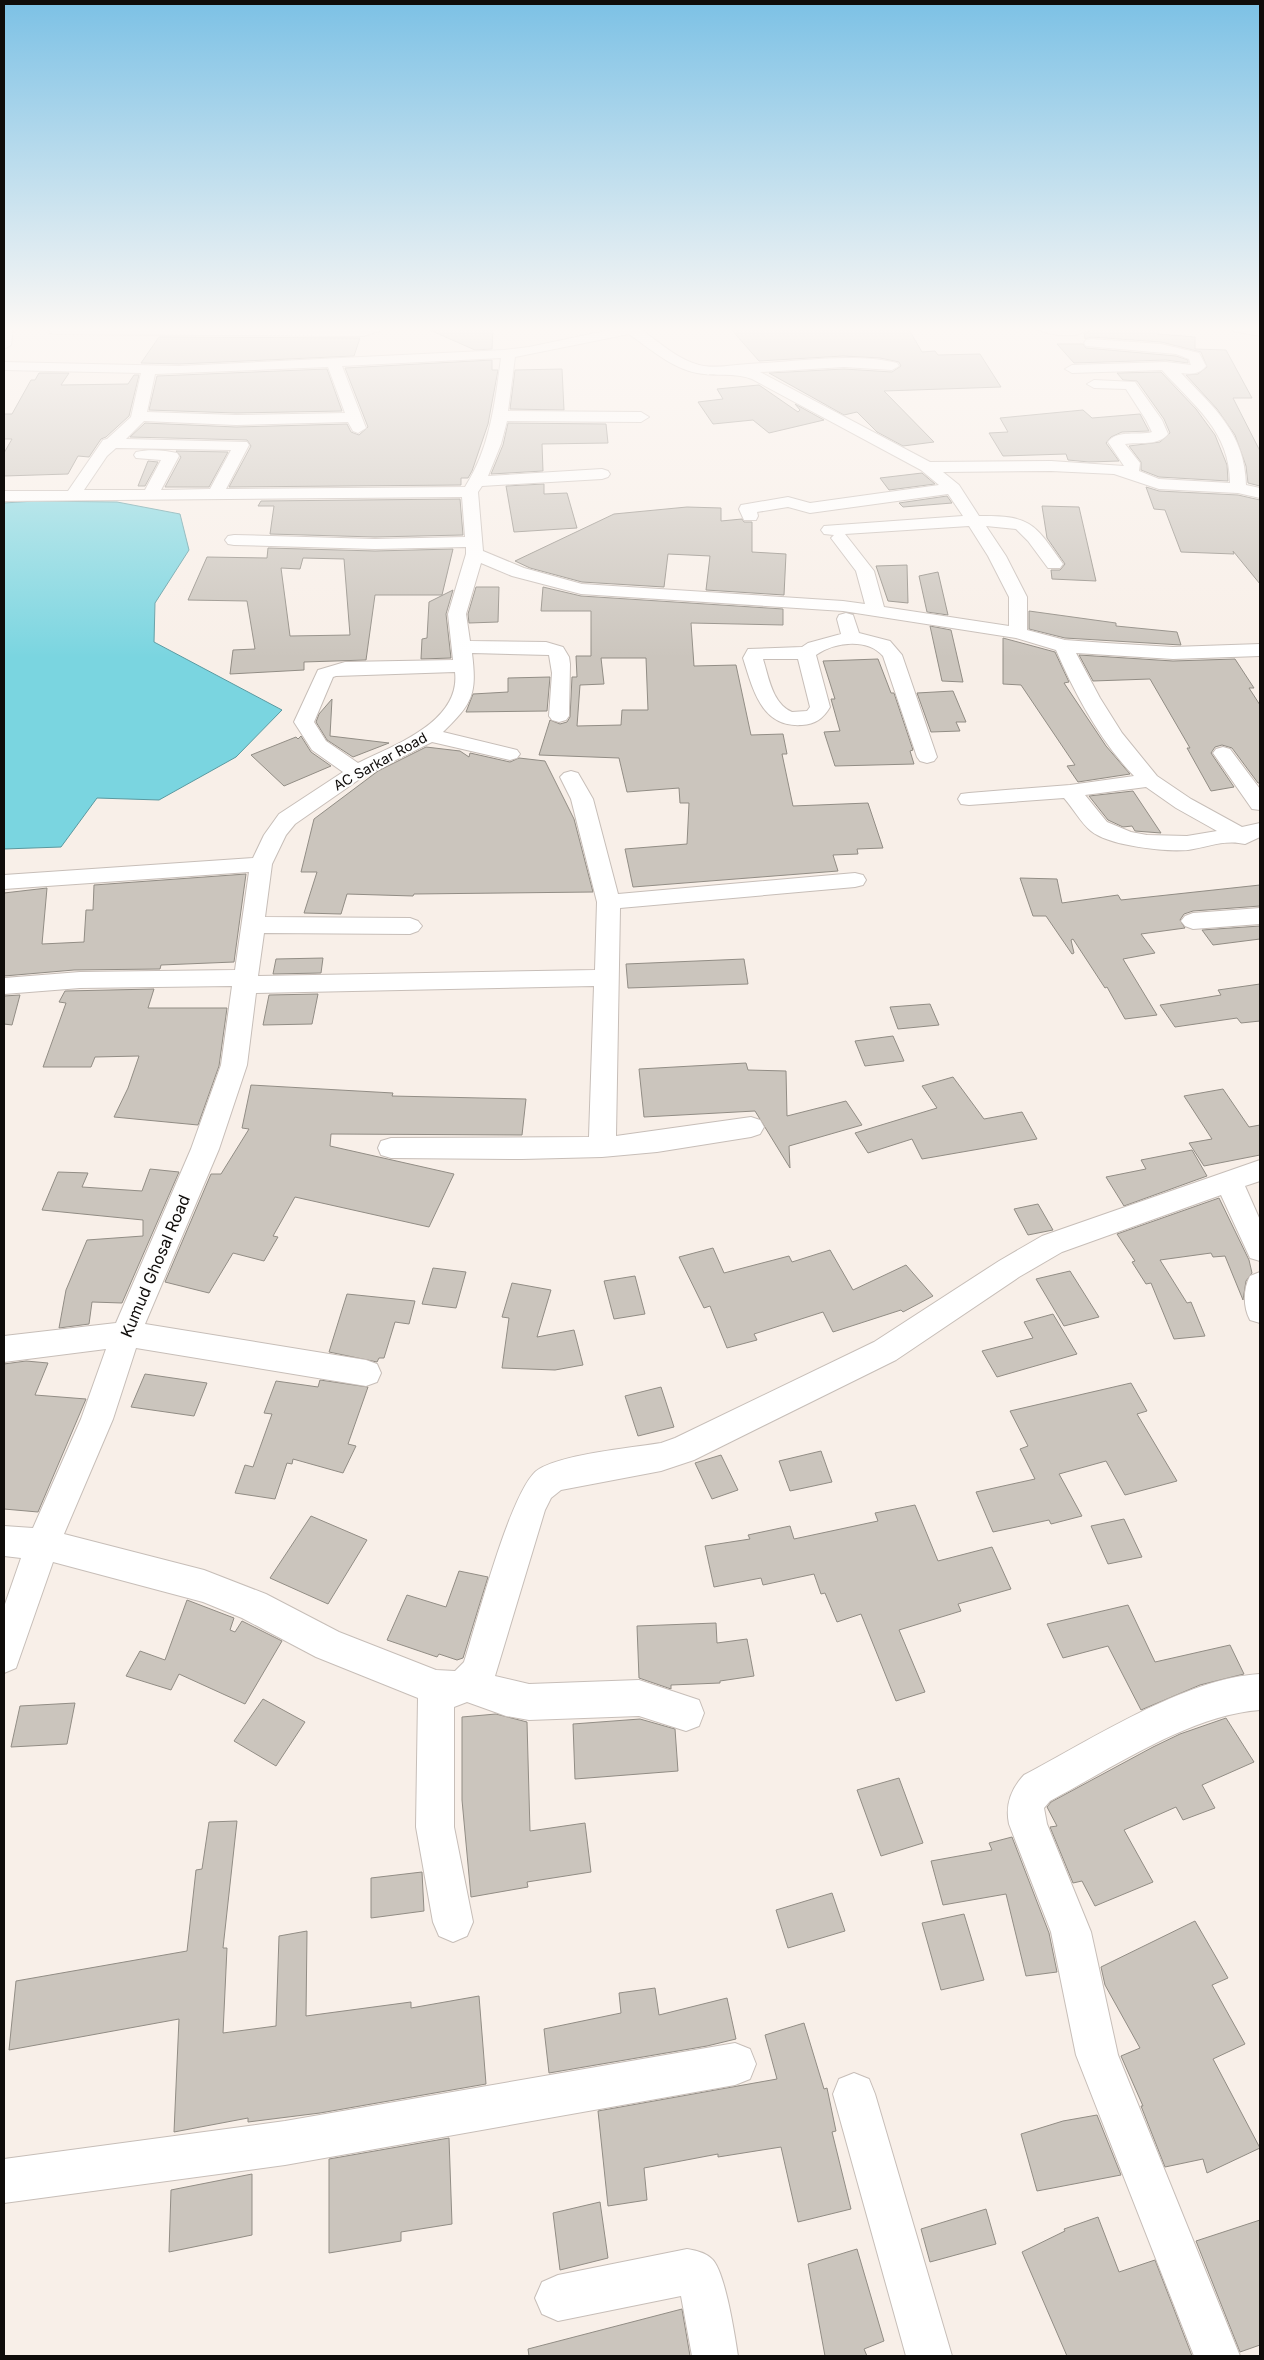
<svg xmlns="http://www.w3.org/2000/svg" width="1264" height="2360" viewBox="0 0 1264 2360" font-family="Inter,sans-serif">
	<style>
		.water { fill: #7ad5e0; stroke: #5a99a0 }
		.building { fill: #cbc5bd; stroke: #928d85; fill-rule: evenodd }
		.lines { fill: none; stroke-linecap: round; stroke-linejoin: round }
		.minor-casing { stroke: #c7beb8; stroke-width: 2 }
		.minor { fill: #fff; fill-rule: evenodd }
		.labels { text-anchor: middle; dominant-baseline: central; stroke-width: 4; stroke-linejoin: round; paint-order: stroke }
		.far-street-label { font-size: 14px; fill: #0f0c0a; stroke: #fefefe }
		.street-label { font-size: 16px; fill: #0f0c0a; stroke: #fefefe }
	</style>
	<rect width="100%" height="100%" fill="#f8efe8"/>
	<path class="water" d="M35,501l82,1 63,12 9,36 -34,53 -1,39 128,68 -46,47 -77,43 -62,-2 -36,49 -57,2v-346z"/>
	<path class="building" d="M425,328h68l-1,21 -17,1z
		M730,328h178l14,24 13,-1 3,4 42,-1 21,33 -117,4 50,51 -31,4 -26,-14 -20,-20 -13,3 -75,-42 75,-4 48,3 9,-6 -2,-4 -19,-4 -37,-2 -84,5z
		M1090,328h68v6l37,3v12l31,1 26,48h-19l27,53v35l-12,-3 -2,-17 -11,-31 -18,-26 -31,-34 12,-1 9,-7 -6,-15 -40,-10 -70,-5 -6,2 -1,-7h5z
		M159,337l201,1 -6,18 -175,8 -38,-1z
		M1057,344h26l3,4 90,8 12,4v3l-22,-3 -92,3z
		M492,360v10h6l-10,54 -16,47 -4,7h-7v7l-232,2 22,-41 -4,-6 -117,-3 15,-14 91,4 111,-3 4,8 8,3 9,-8 -23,-59z
		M327,369l15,42 -106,2 -87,-3 8,-34z
		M562,369l2,41 -54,-1 5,-39z
		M1161,372l35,37 19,26 12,30 1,16 -69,-4 -18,-7v-8l-12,-16 31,-4 10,-9 -6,-14 -27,-38 -14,-1 -6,-7z
		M39,373h30l-8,12 67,-1 6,-9h5l-10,41 -23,21 -5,2 -12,18 -11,-1 -10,18 -64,2v-23l8,-14h-8v-25h8l19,-34h4z
		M759,385l39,27 2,-2 -5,-6 29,16 -55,13 -16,-13 -40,4 -15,-22 25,-3 -6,-10z
		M1083,410l9,8 48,-4 9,17 -27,1 -11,5 -5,6 13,18 -30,1 -21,-2 -2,-6 -63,2 -14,-23 19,-1 -8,-14z
		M508,423l98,1 2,19 -66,1 1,27 -52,3 12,-29z
		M176,451l52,1 -19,35h-44l16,-30z
		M148,461l10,1 -13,24h-7z
		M922,473l13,11 -46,6 -9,-12z
		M544,484v10l23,-1 10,35 -63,4 -8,-46z
		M1146,487l13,4 79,4 22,5v84l-27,-33 1,3 -53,-2 -16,-42 -11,-1z
		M947,496l5,7 -49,4 -4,-4z
		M460,499l3,36 -88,2 -105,-3 4,-28h-16l3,-5z
		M1042,506l37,1 17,74 -44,-2 -1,-9h9l5,-6 -18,-26z
		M687,507l34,1v13l21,-2 2,3h8v30l34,2 -2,41 -78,-5 4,-34 -42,-2 -4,33 -82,-5 -52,-14 -15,-7 99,-47z
		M268,548l107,3 78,-2 -11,46h-67l-9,65 -62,2v8l-74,4 3,-24 22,-1 -8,-48 -59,-1 19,-43 60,1zM303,558l41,1 6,76 -60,1 -9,-68 19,1z
		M907,565l1,38 -20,-2 -12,-35z
		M938,572l10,43 -21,-3 -8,-36z
		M476,587h23l-1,35 -29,1 -1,-9z
		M543,587l38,9 202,13v16l-92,-2 3,43 42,-1 15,70 32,-1 4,20h-5l11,52 75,-3 15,45 -26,1 1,5 -25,1 5,16 -205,16 -8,-38 62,-5 2,-41h-9l-1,-15 -52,4 -8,-34 -80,-3 11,-35 10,4 7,-2 3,-5 2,-40h5l-1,-21h15v-45h-50zM601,658h45l2,52h-26l-1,15 -44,1 3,-41 24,-1z
		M453,590l-7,24 5,44 -30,1 1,-20 5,-1 2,-36z
		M1029,611l87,12v3l61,6 4,13 -116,-7 -36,-9z
		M930,626l21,4 12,52 -21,-1z
		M1003,638l52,14 14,30 -5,1 42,63 24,28 -52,8 -11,-16 8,-1 -54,-80 -18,-1z
		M1079,655l94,6 62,-2 19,29h-5l11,17v78h-2l-26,-35 -10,-3 -7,2 -4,6 23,34 -23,4 -24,-43h3l-40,-69 -57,2z
		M878,659l13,34h3l19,57 -3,1 4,13 -79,2 -11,-34 16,-1 -9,-32h4l-12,-38z
		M550,677l-3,34 -81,1 7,-18 35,-2v-14z
		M953,691l13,31h-10l4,9 -29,1 -14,-39z
		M332,699l-2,37 59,7 -36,14 -26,-17 -11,-18 3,-8z
		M301,736l10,16 20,14 -47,20 -33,-31 45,-18 2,2z
		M426,747l34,4 9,6 1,-4 40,9 9,-4 26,3 29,58 19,73 -179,2 -1,2 -66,-2 -6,20 -37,-1 13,-41h-16l13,-53 64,-48z
		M1133,791l28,42 -26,-2 -3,-5 -9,1 -15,-7 -19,-24z
		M246,874l-12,88 -73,3 -1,4 -86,1 -70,6v-83l43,-5 -5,56 42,-2 2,-32h7l1,-25z
		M1020,878l37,1 5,24 56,-8 3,5 139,-15v21l-67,5 -9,3 -4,6 5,8 -44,6 14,19 -32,6 34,56 -32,4 -18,-32 -2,1 -32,-49 -2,1 3,13 -2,1 -26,-38h-13z
		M1260,926v13l-47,6 -11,-15z
		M323,958l-2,15 -48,1 3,-15z
		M744,959l4,25 -120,4 -2,-24z
		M1260,984v37l-19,2 -4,-5 -62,9 -15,-22 61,-10 -3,-5z
		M154,989l-6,19h79l-8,58 -21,59 -84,-8 14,-29 11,-32 -44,1 -4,10h-48l23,-64 -7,-1 6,-11z
		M318,994l-6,30 -49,1 6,-30z
		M20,995l-8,30 -8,-1v-28z
		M930,1004l9,21 -41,4 -8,-22z
		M893,1036l11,25 -39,5 -10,-25z
		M746,1063l2,7 38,1 1,45 59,-15 16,24 -73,21 1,22 -35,-57 -111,6 -5,-48z
		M953,1077l31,42 38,-7 15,27 -115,20 -10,-20 -44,14 -13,-20 82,-25 -15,-22z
		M251,1085l142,8 -1,3 134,3 -4,36 -191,-1 -1,12 124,28 -25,53 -134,-30 -22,39 5,1 -14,24 -31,-8 -24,40 -44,-11 46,-108h10l28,-45 -7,-1z
		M1223,1089l26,38 11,-2v30l-56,11 -15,-23 23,-4 -28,-43z
		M1192,1150l15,26 -83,30 -18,-29 40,-8 -5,-9z
		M150,1169l29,3 -57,131 -30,-1 -3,22 -30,4 7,-38 21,-50 56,-4v-16l-101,-10 16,-38 30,1 -6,14 60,4z
		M1219,1198l30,62 3,13 -6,8 -3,19 -18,-44 -12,1 -2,-4 -51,7 27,43 4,-1 14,34 -31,3 -23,-56 -5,1 -14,-22 3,-1 -18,-27z
		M1038,1204l15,26 -25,5 -14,-26z
		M713,1248l11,25 65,-17 3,6 38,-12 23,40 53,-25 27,31 -30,16 -2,-2 -68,22 -10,-20 -69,22 3,6 -30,8 -17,-42 -6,2 -25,-51z
		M433,1268l33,4 -10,36 -34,-4z
		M1070,1271l29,46 -35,9 -28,-47z
		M635,1276l10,38 -31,5 -10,-38z
		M512,1283l39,7 -14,47 37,-7 9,35 -28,5 -53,-2 7,-50 -7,-1z
		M347,1294l68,7 -6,23 -14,-2 -11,36h-5l-2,4 -48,-10z
		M1053,1314l24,40 -80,23 -15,-26 51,-13 -9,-16z
		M26,1361l22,2 -13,32 51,4 -48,113 -34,-3v-145z
		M145,1374l62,9 -13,33 -63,-9z
		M320,1380l48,7 -20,57 8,2 -13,27 -50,-14 -1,5 -5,-1 -12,36 -40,-6 10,-28 8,2 19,-53 -8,-1 12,-32 42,6z
		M1131,1383l16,28 -10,3 40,67 -52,14 -19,-34 -47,13 23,42 -31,8 -2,-4 -56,12 -17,-40 59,-13 -15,-30 8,-3 -18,-35z
		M661,1387l13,40 -36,9 -13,-40z
		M821,1451l11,31 -42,9 -11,-30z
		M721,1455l17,35 -26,9 -17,-36z
		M915,1505l23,56 54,-14 19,42 -53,15 3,7 -62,19 26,62 -29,9 -35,-87 -24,8 -12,-29 -4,1 -7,-20 -51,11 -2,-7 -47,9 -9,-41 45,-7 -2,-4 42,-9 4,13 84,-18 -3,-8z
		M311,1516l56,24 -39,64 -58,-26z
		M1124,1519l18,38 -34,7 -17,-38z
		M459,1571l29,6 -25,81 -6,2 -18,-6 -2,3 -50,-17 20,-45 39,12z
		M187,1600l47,18 -4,12 5,2 7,-11 40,20 -37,63 -66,-30 -8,16 -45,-14 14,-25 25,9z
		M1128,1605l27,57 75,-17 14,29 -44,11 -59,25 -33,-64 -45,12 -16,-34z
		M716,1623l1,20 30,-4 7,37 -34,5v2l-49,2v4l-32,-11 -2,-52z
		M263,1699l42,23 -29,44 -42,-25z
		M75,1703l-8,41 -56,3 9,-41z
		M496,1714l31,8 3,109 55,-8 6,49 -64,10 1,5 -57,10 -9,-97v-83z
		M1226,1718l28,44 -52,23 13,23 -32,12 -7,-13 -52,23 29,52 -58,24 -13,-25 -9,2 -23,-56 7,-1 -10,-19 4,-5 102,-55 27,-13z
		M640,1719l35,10 3,42 -103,8 -2,-55z
		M899,1778l24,65 -42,13 -24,-66z
		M237,1821l-14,127h4l-4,85 53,-7 3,-90 28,-5 -1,85 105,-14v6l68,-12 7,88 -166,29 -72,9v-4l-74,14 5,-113 -170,31 7,-69 171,-30 9,-81 6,-1 7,-47z
		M1012,1837l37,96 8,39 -31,4 -20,-82 -63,11 -12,-44 61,-11 -3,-7z
		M422,1872l2,39 -53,7v-40z
		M832,1893l13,38 -57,17 -12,-38z
		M964,1914l20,66 -43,10 -19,-67z
		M1195,1921l33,57 -16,7 33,59 -32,15 47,89 -53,25 -4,-14 -38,8 -24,-61h2l-22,-50 19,-8 -35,-63 -4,-18z
		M655,1988l4,27 68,-17 9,41 -29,7 -158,27 -5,-44 77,-16 -2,-20z
		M804,2023l20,66 3,-1 9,43 -4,1 19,77 -53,13 -17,-75 -63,10v-3l-74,14 3,32 -39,6 -10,-95 179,-32 -12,-44z
		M1097,2115l24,60 -84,16 -16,-57 42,-13z
		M449,2138l3,86 -51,8v9l-72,12v-94z
		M252,2174v61l-83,17 2,-62z
		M600,2202l8,56 -48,12 -7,-57z
		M986,2209l10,35 -66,18 -9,-33z
		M1098,2217l21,55 36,-12 37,96h-125l-45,-104 43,-21 -1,-2z
		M1260,2220v125l-20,7 -44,-111z
		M857,2249l27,92 -20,8 3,7h-42l-17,-92z
		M682,2309l8,47h-161l-1,-7z"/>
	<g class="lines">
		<g class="minor-casing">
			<path id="minor" d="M4,328h9l-2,17 -7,4z
				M49,328h332l-2,3 -15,5 -309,-2 -5,-1z
				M619,328h27l-3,3c17,12 36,29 56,34 15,4 33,0 49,-1 45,-2 106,-12 149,-1l2,3 -7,4 -48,-3 -84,5 170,90 121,-1 73,5 -16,-24c9,-13 31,-6 44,-10l-6,-12 -20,-31 -32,-1 -7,-4 7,-4 41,2 27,38 6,14c-9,12 -30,8 -43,10l15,19 -1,8 20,8 71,4c0,-52 -36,-77 -68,-113l-90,3 -7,-4 7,-4 94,-3 25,3 -2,-6 -13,-5 -90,-8 -2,-3 2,-3 5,-1 70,5 38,9 7,13c-7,9 -15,8 -25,7 33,35 64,60 65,112l14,3v10l-22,-5 -79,-4 -45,-15 -63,-3 -108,1 16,13 20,31c52,-1 56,8 84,48l-3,4h-12l-20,-27 -12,-12 -30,-3 20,30 21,41v33l38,10 41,3 67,4 87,-3v12l-87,3 -97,-6 24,45 22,35 35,43 34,23 51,28 18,-4v14l-15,7c-19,-5 -38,3 -57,6 -22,2 -79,-4 -97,-19 -10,-8 -18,-23 -27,-33l-95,7 -8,-1 -3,-5 3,-5 8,-1 101,-8 64,-9c-34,-35 -59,-82 -78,-126l-40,-12 -173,-27 -262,-17 -69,-18 -31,-13 -15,51 4,27 76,1 17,5 6,10 1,7 -1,52 -3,4 -7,2 -7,-2 -3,-4 3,-43 -3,-18 -77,-2c5,41 1,50 -29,79l74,18 3,4 -3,4 -7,2 -78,-18 -68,34 -69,48 -9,11 -14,29 -7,53 145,1 8,3 4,5 -4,5 -8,3 -146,-1 -6,43 337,-6 2,-68 -26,-103 -11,-22 4,-4 7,-2 7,2 15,26 25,95 237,-21 8,2 3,5 -3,5 -8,2 -235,21 -4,228 135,-19 9,3 4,7 -4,7 -9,3 -94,15 -55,5 -80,2 -131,-1 -10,-3 -3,-7 3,-7 10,-3 198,-1 5,-151 -338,7 -9,72 -28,84 -74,175 221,36 11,4 4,9 -4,9 -11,4 -230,-38 -23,71 -49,115 140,36 62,24 73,38 97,38 19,1 9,-9c12,-36 48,-178 75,-193 25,-15 91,-21 122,-26l14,-5 199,-96 125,-81 43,-25 218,-76v21l-15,5 15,34v41l-10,-3 -29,-63 -159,57 -43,25 -123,83 -202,100 -33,11 -100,19 -10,8 -6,12 -50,166 34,8 110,-4 60,20 5,13 -5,13 -13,5 -47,-15 -110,4 -23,-4 -39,-14 -13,5v120l19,95 -6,14 -14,6 -14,-6 -6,-14 -17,-95 2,-129 -102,-41 -74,-39 -39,-16 -150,-40 -37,106 -12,5v-66l17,-49 -17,-2v-30l29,2 48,-109 25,-70 -102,13v-26l112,-13 75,-174 30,-84 11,-79 -152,2 -76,6v-16l76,-6 155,-2 14,-98 -245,17v-14l249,-17 11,-23 15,-21 64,-42 -31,-22 -18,-28 24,-52 27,-8 108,-2 -5,-46 18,-60v-7l-91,2 -141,-4 -6,-1 -3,-4 3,-4 6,-1 141,4 90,-2 -3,-40 -458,4v-10h64l35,-51 4,-1 24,-22 10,-44 -137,-3v-8l175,4 325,-16 25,-3zM629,334c21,15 43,34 68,39 19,4 37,-1 55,6l169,91 18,15 -129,18 -22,-6 -41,7 -6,1 -2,4 5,11h12l2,-4 -1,-4 31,-5 22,6 138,-19 15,22 -139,10 -3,4 3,4 10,1 -3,3 25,33 9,33 -22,-3 -261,-17 -58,-16 -41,-17 -5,-59 4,-6 120,-7 6,-2 2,-3 -2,-3 -6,-2 -114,7 13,-32 6,-23 134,1 8,-5 -8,-5 -133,-1 7,-54zM501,358c-6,45 -11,90 -36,129l-239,2 23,-44 -2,-3 -121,-3 18,-18 92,4 112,-3 5,9 5,2 8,-5 -24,-62zM328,367l17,46 -109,2 -89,-3 8,-38zM116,448l115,2 -21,39 -49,1 18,-34 -2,-3c-12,-3 -29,-4 -41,-1l-2,3 2,3 25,2 -16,30h-61l23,-34zM969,526l19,30 21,41v29l-125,-19 -10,-36 -29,-37zM455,672c6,50 -61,73 -97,91l-32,-22 -12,-19 19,-45 3,-1zM1146,787l30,21 41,23 -30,5 -40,-1 -16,-3 -24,-10 -22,-27z
				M1036,328h40l6,4c-6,7 -40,2 -46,-4z
				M1231,328h29v8l-27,-5z
				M846,613l7,2 6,18 31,8 12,14 35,102 -3,4 -7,2 -7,-2 -3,-4 -34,-101c-16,-18 -48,-14 -67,-1l14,52c-7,12 -15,17 -28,18 -41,3 -49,-36 -59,-67l5,-9 54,-2 6,-4 33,-9 -4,-15 2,-4zM763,659h35l12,48 -3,4 -15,1c-20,-9 -23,-34 -29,-53z
				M1223,747l7,2 30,40v21l-8,-1 -39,-56 3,-4z
				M1260,908v16l-67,5 -8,-3 -4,-5 4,-5 8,-3z
				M1260,1272v51l-10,-3c-7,-13 -7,-31 0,-44z
				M1260,1674v36c-70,5 -148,58 -210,91l-6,7 3,16 44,108 27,123 122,301h-46l-118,-301 -25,-123 -42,-108c-4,-19 2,-35 15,-49 67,-35 161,-97 236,-101z
				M735,2043l15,6 6,15 -6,15 -15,6 -450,80 -281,38v-44l281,-38z
				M854,2073l15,6 6,15 77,262h-46l-73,-262 6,-15z
				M687,2249c8,1 19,4 25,10 13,12 23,77 26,97h-46l-11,-60 -123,25 -16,-7 -7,-16 7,-16 16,-7z"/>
		</g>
		<use href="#minor" class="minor"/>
	</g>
	<linearGradient id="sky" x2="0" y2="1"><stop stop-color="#7cc1e5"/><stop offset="0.5" stop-color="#fcf8f5"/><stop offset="1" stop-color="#fcf8f5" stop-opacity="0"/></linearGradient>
	<rect width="1264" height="658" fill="url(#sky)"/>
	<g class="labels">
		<g class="far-street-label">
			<text transform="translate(380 761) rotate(-29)">AC Sarkar Road</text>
		</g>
		<g class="street-label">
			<text transform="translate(155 1266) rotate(-67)">Kumud Ghosal Road</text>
		</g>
	</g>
	<rect width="1264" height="2360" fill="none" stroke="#0f0c0a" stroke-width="10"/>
</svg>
